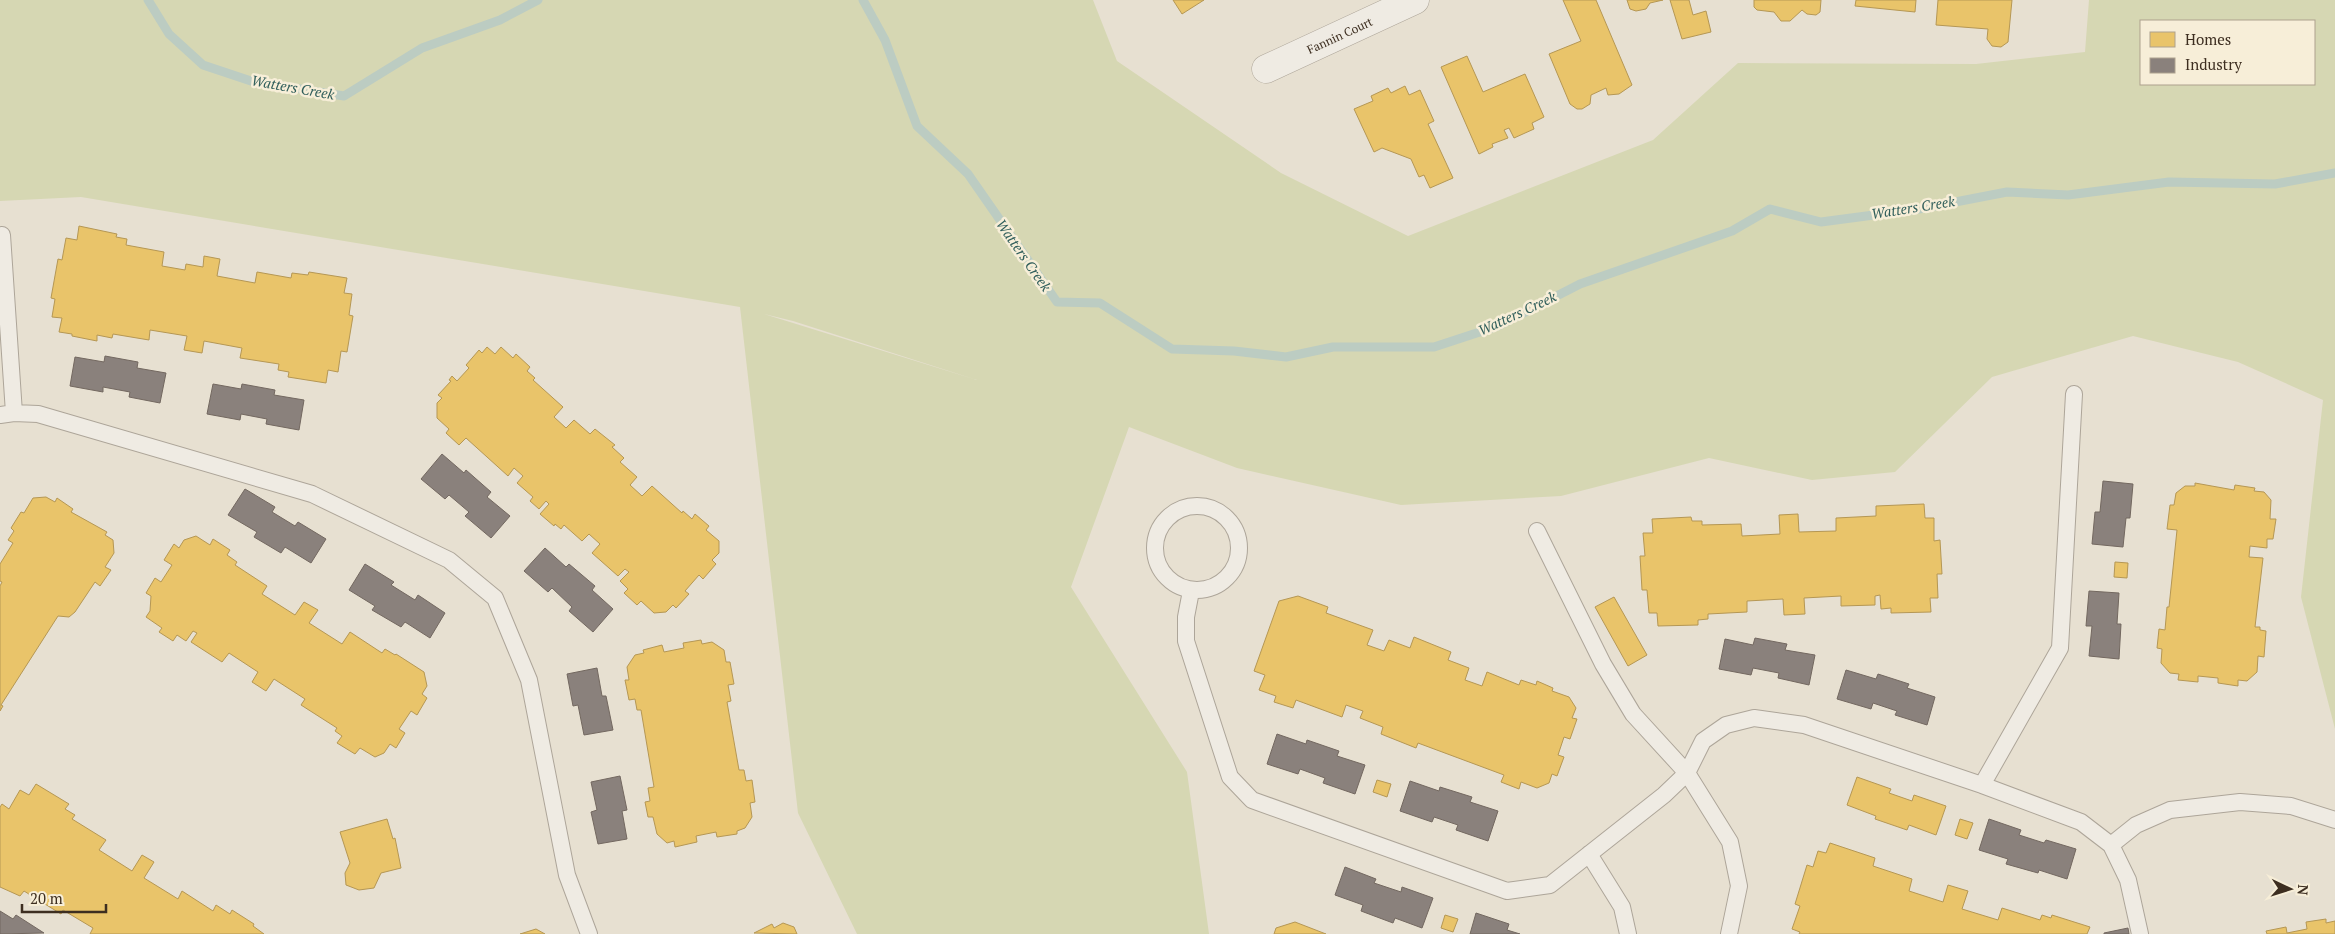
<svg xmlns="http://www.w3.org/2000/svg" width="2335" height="934" viewBox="0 0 2335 934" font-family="'PT Serif',serif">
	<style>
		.green { fill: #d6d7b3; fill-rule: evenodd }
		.homes { fill: #e9c46a; stroke: #b59754 }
		.industry { fill: #8a817c; stroke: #736860 }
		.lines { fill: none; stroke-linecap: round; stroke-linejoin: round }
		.stream { stroke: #bcccc2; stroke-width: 9 }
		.lane-casing { stroke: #ada599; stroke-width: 18 }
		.street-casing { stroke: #ada599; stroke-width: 29 }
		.lane { stroke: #efebe3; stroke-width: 16 }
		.street { stroke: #efebe3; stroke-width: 28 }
		.labels { text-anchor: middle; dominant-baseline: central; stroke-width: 5; stroke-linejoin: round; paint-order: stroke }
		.street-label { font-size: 12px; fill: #3d2e20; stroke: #f7eed8 }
		.water-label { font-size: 14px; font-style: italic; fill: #2f5d5a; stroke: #f7eed8 }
	</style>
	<rect width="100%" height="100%" fill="#e7e0d1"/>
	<path class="green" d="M0,0h1093l24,61 164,112 127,63 245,-96 85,-77 238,1 109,-12 4,-52h246v729l-34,-132 22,-197 -85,-38 -105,-26 -141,41 -97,95 -83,8 -103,-22 -148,38 -160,9 -164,-37 -108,-41 -58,160 116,185 22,162h-352l-59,-121 -58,-506 -659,-110 -81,4zM2314,21v63h-173v-63zM764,314l29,7 184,59z"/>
	<path class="homes" d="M1173,0h31l-22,14z
		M1563,0h33l36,85 -13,9 -11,1 -2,-7 -15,7 -1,9 -8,5h-5l-7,-5 -21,-50 32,-13z
		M1627,0h36l-13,3 -4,6 -10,2 -6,-2z
		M1670,0h19l4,15 13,-4 5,21 -29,7z
		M1754,0h67l-1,12 -4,3 -9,-1 -5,-4 -12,11h-9l-7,-9 -17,-2 -3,-3z
		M1856,0h60l-1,12 -60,-6z
		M1938,0h74l-4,42 -7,5 -9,-1 -5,-7 1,-10 -52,-4z
		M1467,56l16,36 42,-18 19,43 -12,6 2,6 -20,9 -5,-10 -5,2 4,8 -16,6 1,3 -14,7 -38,-87z
		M1405,86l4,9 11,-5 14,31 -6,3 25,54 -23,10 -6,-13 -5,2 -8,-18 -29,-11 -8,4 -20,-43 19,-8 -2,-5 17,-8 3,5z
		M79,226l38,8 -1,3 11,2 -1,6 38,7 -2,14 23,4 1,-6 17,3 1,-11 16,3 -3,17 38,7 2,-11 34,6 1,-5 16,2 1,-3 38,6 -3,15 8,1 -3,21 4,1 -6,36 -6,-1 -3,21 -10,-2 -2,13 -38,-6 1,-5 -11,-2 1,-6 -39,-6 2,-10 -38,-7 -2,12 -18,-3 3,-14 -37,-6 -1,10 -36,-6 -1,4 -15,-3v6l-25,-5v-2l-13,-2 3,-14 -10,-1 3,-18 -4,-1 7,-39 4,1 4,-22 11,2z
		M487,347l8,7 6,-7 12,11 3,-4 14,13 -3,4 8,7 -2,2 30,27 -9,10 12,11 8,-8 16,14 5,-5 20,16 -3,2 12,11 -4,4 17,15 -7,8 12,11 10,-10 30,27 1,-2 9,8 3,-5 14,12 -3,4 13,11v12l-7,7 4,4 -13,15 -4,-4 -14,16 4,3 -13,14 -3,-3 -7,7 -12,1 -13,-12 -4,4 -13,-12 4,-4 -8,-8 9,-9 -4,-3 -7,7 -26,-23 8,-9 -11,-10 -7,7 -18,-16 -3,4 -6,-5 -1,2 -14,-12 9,-10 -3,-3 -7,8 -9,-8 3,-4 -16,-14 6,-7 -9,-8 -6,8 -42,-38 -7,7 -13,-12 3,-4 -12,-11v-15l5,-5 -4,-3 13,-14 -2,-1 3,-4 5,5 12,-13 -3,-3 13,-15 3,3z
		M2195,483l39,7 1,-5 20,3 -1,3 10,1 7,8 -1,19h6l-3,20h-6v9l-17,-2 -1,11 14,1 -8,69h5v3l6,1 -2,26 -6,-1 -1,16 -10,9 -9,-1v6l-20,-3v-5l-20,-2v6l-20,-2 1,-6 -9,-1 -9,-10 1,-14 -5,-1 2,-19 6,1 2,-23h2l8,-77 -10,-1 3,-24h4l2,-12 9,-7h10z
		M46,497l9,5 2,-4 16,11 -2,3 36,20 -2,3 8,5 1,13 -9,14 6,3 -11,16 -5,-4 -20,30 -6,5 -11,-1 -57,89 2,1 -3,5v-125l2,-4 -2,-1v-17l13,-21 -5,-3 6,-9 -3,-3 10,-16 3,1 9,-15z
		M1924,504l1,14h9v23l6,-1 2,34h-5l1,24h-8l1,14 -40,1v-5l-10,1 -1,-14 -5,1v9l-34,1v-10l-37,2 1,16 -21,1 -1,-16 -36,2v11l-39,2v5l-10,1v5l-40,1 -1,-13h-8l-2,-23h-5l-2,-34h5l-2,-23h10l-1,-14 39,-2 1,4h10v4l39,-1 1,12 38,-2 -1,-19 19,-1 1,18 37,-1v-13l40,-2v-10z
		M196,536l14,9 3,-6 17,11 -3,5 10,7 -2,3 32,21 -5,8 33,21 9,-13 14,8 -9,13 33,21 8,-12 32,21 3,-4 10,6 1,-1 28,18 3,14 -5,8 5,4 -10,17 -6,-4 -12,18 6,4 -9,15 -6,-4 -6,9 -9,4 -15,-9 -5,6 -18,-11 5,-7 -7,-5 2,-3 -36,-23 4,-6 -31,-20 -8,12 -14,-9 6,-10 -29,-19 -7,9 -31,-20 6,-9 -4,-2 -7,10 -9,-6 -4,6 -14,-9 3,-4 -16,-11 4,-6 1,-15 -5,-3 9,-15 6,4 11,-17 -8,-5 10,-16 5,4 5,-8z
		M2115,562l13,1 -1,15 -13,-1z
		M1298,596l30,11 -2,6 47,17 -6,15 17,6 5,-11 21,8 4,-11 37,15 -3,8 21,8 -4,12 17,6 5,-14 32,13 2,-5 15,5 1,-4 16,7 -1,3 17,6 7,11 -4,10 5,1 -7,20 -6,-2 -6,18 6,2 -7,19 -5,-2 -3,9 -12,5 -16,-6 -2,7 -18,-7 3,-7 -86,-32 -2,5 -35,-14 2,-7 -23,-9 3,-7 -17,-6 -4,12 -46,-17 -3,8 -19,-6 2,-6 -17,-6 6,-15 -11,-4 25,-70z
		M1614,597l33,58 -19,11 -33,-59z
		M701,640l1,4 10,-2 12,8 2,12h4l4,22 -6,1 3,16 -4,1 12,68h5l2,11 6,-1 3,22 -5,1 2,14 -7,11 -8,3v3l-20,3 -1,-5 -20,4 1,6 -22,5 -1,-6 -7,2 -10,-9 -4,-17h-5l-3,-15 5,-1 -2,-13 6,-1 -13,-77h-4l-2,-11 -6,1 -4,-20h4l-2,-13 8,-12 9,-2 -1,-3 19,-5 2,7 20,-4 -1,-5z
		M1857,777l34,12 -2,4 23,8 2,-6 32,11 -10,29 -27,-10 -2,5 -32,-11 1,-3 -29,-11z
		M1377,780l14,4 -4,13 -14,-5z
		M36,784l33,20 -4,5 10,6 -3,4 34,21 -7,10 33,21 10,-16 12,7 -10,16 34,21 4,-8 31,20 3,-6 14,9 2,-4 22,14 -1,2 11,8h-174l3,-6 -30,-18 -2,4 -37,-23 -4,5 -20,-9v-80l2,-3 7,5 11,-19 9,5z
		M387,819l6,20 2,-1 6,30 -20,5 -7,15 -15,2 -13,-5 -1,-12 5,-10 -10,-31z
		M1960,819l13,4 -6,16 -12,-4z
		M1830,843l45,15 -2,8 39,13 -3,12 34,11 5,-17 20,6 -6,18 36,11 4,-12 38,12 2,-5 9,3 1,-3 38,12 -3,7h-288l1,-2 -8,-3 8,-23 -5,-2 12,-39 6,2 5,-16 8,2z
		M1445,915l13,4 -5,13 -12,-4z
		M2326,919v4l9,-2v13h-68l-1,-3 20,-4 1,6 20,-4 -1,-7z
		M1295,922l31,12h-52l2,-6z
		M783,923l11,4 3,7 -43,-1 18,-9 2,4z
		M536,929l9,5h-25z"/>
	<path class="industry" d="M105,356l33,6 -1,6 29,5 -6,30 -31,-6 1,-5 -27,-5v5l-33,-6 5,-29 29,5z
		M213,384l28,5 1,-5 33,6 -1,5 30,5 -5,30 -33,-6 1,-5 -26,-5 -1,6 -33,-6z
		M442,454l22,19 2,-3 25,22 -4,5 23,19 -19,22 -26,-22 4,-4 -20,-17 -4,4 -24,-20z
		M2103,481l30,3 -3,34h-4l-3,29 -31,-3 3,-32h5z
		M245,489l30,18 -3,5 23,14 3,-4 28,17 -15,24 -26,-16 -4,6 -27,-16 3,-5 -29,-17z
		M545,548l21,19 3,-3 26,22 -3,4 21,19 -20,23 -24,-21 3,-4 -20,-19 -4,4 -24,-21z
		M365,564l29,18 -3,3 24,15 3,-5 27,18 -15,25 -25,-16 -4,5 -29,-17 3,-4 -26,-16z
		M2089,591l30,2 -2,31h4l-2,35 -30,-3 3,-30h-6z
		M1755,638l32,6 -2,6 30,5 -6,30 -31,-7 1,-5 -26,-5 -2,7 -32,-6 6,-30 28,6z
		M597,668l5,28h4l7,34 -29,5 -6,-30 -5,1 -6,-32z
		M1846,670l30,9 2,-5 31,10 -2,4 28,9 -8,28 -32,-10 2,-4 -24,-8 -2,6 -34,-10z
		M1277,734l29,10 1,-4 32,11 -2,5 28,9 -10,29 -32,-11 2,-5 -25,-9 -2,5 -31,-10z
		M620,776l7,34 -5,1 5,28 -29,5 -7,-32 6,-2 -6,-28z
		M1410,781l29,10 1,-4 32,10 -2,5 28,9 -10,30 -32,-11 2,-5 -24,-8 -2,5 -32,-11z
		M1989,819l32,11 -2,5 25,8 2,-3 30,9 -9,30 -28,-9 -1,3 -32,-9 2,-5 -29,-9z
		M1345,867l31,12 -2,4 27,9 1,-5 31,11 -11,30 -27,-10 -2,5 -32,-12 2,-6 -28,-10z
		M0,911l13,8 3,-4 28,18 -44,1z
		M1476,913l33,11 -2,6 13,4h-50z
		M2128,928l1,6h-25v-1z"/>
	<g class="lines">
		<path class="stream" d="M148,0l21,34 34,31 48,16 93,15 78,-48 78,-28 38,-20
			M863,0l22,40 32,86 51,48 89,128 43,1 72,46 62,2 52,6 47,-10h101l64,-21 82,-42 152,-53 38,-22 51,13 98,-13 88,-17 61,3 101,-13 106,2 60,-11"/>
		<g class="lane-casing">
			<path id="lane" d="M2,235l12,178
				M0,415l14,-2 24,1 274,80 137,66 46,38 34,82 38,195 22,59
				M1155 548a42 42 0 1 1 84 0a42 42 0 1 1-84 0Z
				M1537,531l66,133 30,50 54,59 43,69 9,44 -10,48
				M1191,591l-5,26v24l44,136 22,23 255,91 43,-6 114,-90 23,-22 16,-32 23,-16 28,-7 50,7 178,60 99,37 30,23 25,-20 34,-15 70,-8 51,4 44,14
				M1982,785l78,-137 14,-254
				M2111,845l17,35 12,54
				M1589,854l33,53 6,27"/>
		</g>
		<g class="street-casing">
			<g id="street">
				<path id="s1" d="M1266,69l149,-69"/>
			</g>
		</g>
		<use href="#lane" class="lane"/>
		<use href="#street" class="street"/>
	</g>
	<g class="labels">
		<g class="street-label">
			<text stroke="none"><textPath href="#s1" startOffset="81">Fannin Court</textPath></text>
		</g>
		<g class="water-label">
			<text transform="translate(293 87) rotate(10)">Watters Creek</text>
			<text transform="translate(1913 207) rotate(-9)">Watters Creek</text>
			<text transform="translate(1024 255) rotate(55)">Watters Creek</text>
			<text transform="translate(1517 313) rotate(-25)">Watters Creek</text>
		</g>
	</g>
	<rect x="2140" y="20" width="175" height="65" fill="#f7eed8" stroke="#ada18e"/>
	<rect x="2150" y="32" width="25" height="15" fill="#e9c46a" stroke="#ada18e"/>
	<text x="2185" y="45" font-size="15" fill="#3d2e20">Homes</text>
	<rect x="2150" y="58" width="25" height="15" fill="#8a817c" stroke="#ada18e"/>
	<text x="2185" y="70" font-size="15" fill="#3d2e20">Industry</text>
	<g transform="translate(2290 889) rotate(94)" stroke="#f7eed8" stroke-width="4" paint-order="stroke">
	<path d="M0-4L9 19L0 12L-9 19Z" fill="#3d2e20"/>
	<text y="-8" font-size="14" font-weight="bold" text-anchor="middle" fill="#3d2e20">N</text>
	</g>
	<path d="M22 904v8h84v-8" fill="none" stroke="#3d2e20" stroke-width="2.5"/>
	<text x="30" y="904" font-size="15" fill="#3d2e20" stroke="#f7eed8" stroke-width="4" paint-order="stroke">20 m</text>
</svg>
